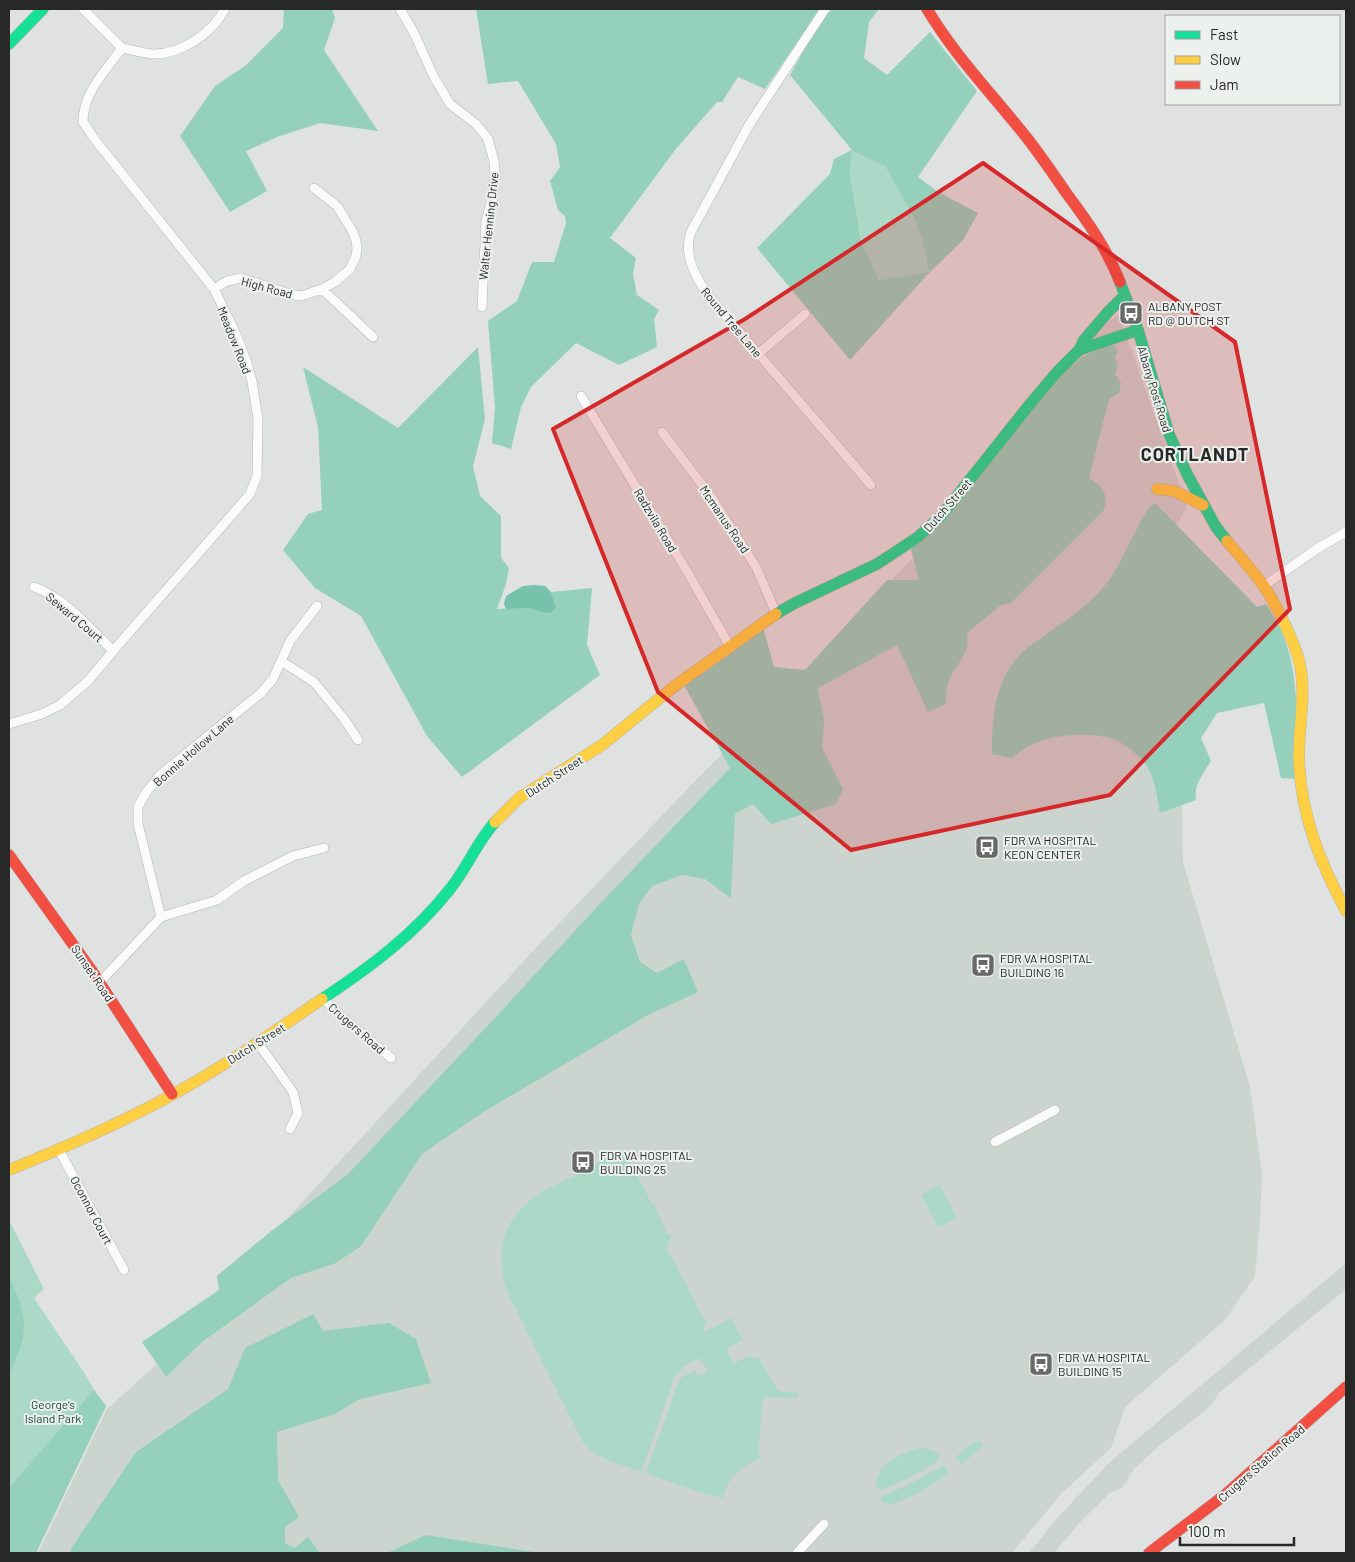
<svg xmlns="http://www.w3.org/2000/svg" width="1355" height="1562" viewBox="0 0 1355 1562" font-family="Barlow,sans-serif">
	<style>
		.built { fill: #ccd4d0 }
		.green { fill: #abd8c7 }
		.forest { fill: #95d0bc; fill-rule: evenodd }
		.water { fill: #77c2aa }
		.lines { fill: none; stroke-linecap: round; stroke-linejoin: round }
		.street-casing { stroke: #b5b7b7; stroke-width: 10 }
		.fast-casing { stroke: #b5b7b7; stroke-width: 12 }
		.slow-casing { stroke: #b5b7b7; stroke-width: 12 }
		.jam-casing { stroke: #b5b7b7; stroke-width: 12 }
		.street { stroke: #fafbfa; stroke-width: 9 }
		.fast { stroke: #16e098; stroke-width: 11 }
		.slow { stroke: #ffcf43; stroke-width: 11 }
		.jam { stroke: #f24e42; stroke-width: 11 }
		.rail { stroke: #cfcfcf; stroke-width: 2.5; stroke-dasharray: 2.5 5; stroke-linecap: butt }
		.marked { fill: #d62828; fill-opacity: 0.2; stroke: #d62828; stroke-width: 4; stroke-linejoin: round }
		.labels { text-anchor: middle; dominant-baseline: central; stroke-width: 4; stroke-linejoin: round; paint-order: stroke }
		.street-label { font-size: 12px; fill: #272929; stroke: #ecf1ee }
		.poi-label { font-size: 12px; fill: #272929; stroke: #ecf1ee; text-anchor: start }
		.park-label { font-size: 12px; fill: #1a4738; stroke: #ecf1ee }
		.district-label { font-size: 18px; font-weight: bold; letter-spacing: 1px; fill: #272929; stroke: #ecf1ee }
	</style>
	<rect width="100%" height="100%" fill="#dfe2e1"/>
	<path class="built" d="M1119,315l68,191 -39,72 33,163 2,121 67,225 12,87 -2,45 -5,57 -30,44 -100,87 -14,41 -49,45 -50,60h-974l69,-144 50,-45 14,-24 101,-105 271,-295 154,-161 103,-103 125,-131 181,-223z
		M1346,1263v26l-127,104 -7,11 -7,7 -44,33 -27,25 -12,19 -12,5 -27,26 -29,34h-25l28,-35 53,-56z"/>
	<path class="green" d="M852,151l33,15 30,54 7,21 7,32 -50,7 -18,-40 -11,-66z
		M617,1152h8l27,52h2l13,30h4l-4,15 40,75 -5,3 2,5 27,-14 12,22 -17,9 8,14 16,-7 2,3 6,-3 20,35 20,2v5l-35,-1 -5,55 3,6c-21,10 -32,16 -38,40l-30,-8 -47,-17 34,-95 15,-7 3,5 10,-5 -8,-13 -18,9 -1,3 -7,8 -32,92 -2,1c-20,-7 -42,-11 -56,-27l-76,-150c-12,-33 -9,-67 19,-91 13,-12 31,-19 47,-27 14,-8 29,-17 43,-24z
		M940,1185l17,33 -19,10 -17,-33z
		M9,1220l35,69 -10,9 51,76 9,16 12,16 -70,147h-27z
		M976,1441l5,1 1,4 -20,18 -6,-4 1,-4z
		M919,1448c8,1 15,1 20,7l-1,6 -27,16 -30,13 -5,-3c0,-23 24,-34 43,-39z
		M944,1465l4,6c-6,10 -45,32 -58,33 -2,0 -4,-1 -7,-2l-2,-3 1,-3 24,-10z"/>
	<path class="forest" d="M284,9h48l3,9 -11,32 54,81 -58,-8 -43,14 -31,14 21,40 -37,21 -50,-76 35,-50 30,-20 38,-38z
		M476,9h344l-55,80 -27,-12 -16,25h-5l-42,48 -65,88 26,20 -3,16 4,21 22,15 -5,9 3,28 -38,18 -43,-22 -45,44 -10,20 -10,42 -19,-6 3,-36 -7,-86 29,-20 15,-39h22l12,-39 -1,-7 -7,-6 -8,-29 10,-14 -4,-23 -38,-63 -30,3z
		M832,9h47l-10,13 -5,36 23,17 43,-43 47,59 -59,86 20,15 40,21 -15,27 -34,33 -79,87 -93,-112 73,-74 4,-15 18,-9 -62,-75 27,-49zM852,151l33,15 30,54 7,21 7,31 -50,8 -18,-40 -11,-66z
		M1107,346h8l3,6 -3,5 3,8 -3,9 6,9 -2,10 -10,6 -20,79c15,10 19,14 15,32l-93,93 -10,2 -34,28c3,24 -10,28 -18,47 -3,8 -3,16 -3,24l-18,8 -31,-67 -79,43 6,33 -2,27 21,41 -7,15 -65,20 -18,-20 -18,10 -4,84 -26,-19 -23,-4 -30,11 -13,18 -8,31 9,27 17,11 27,-14 14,33 -50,23 -163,96 -63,43 -61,92 -25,17 -45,15 -89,64 -36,35 -24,-35 77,-52 -2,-14 53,-44 77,-57 146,-155 101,-110 136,-142 -46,-83 79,-58 11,40 31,3 82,-90h32l-8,-31 155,-178 16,-14z
		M478,347l7,72 -12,47 7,30 21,20v42l8,10 -3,16 -9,25 32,-1 15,5 12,-6 -5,-15 41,-4 -5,57 13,30 -138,102 -35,-41 -66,-120 -46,-28 -32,-38 25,-36 14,-4 -4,-83 -15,-60 95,61z
		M1155,503l102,104 9,-3c5,8 11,17 15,26 21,48 15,99 14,149l-14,-1 -17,-75 -47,10 -16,25 10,23c-7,12 -18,24 -15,39l-36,13c-3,-16 -5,-38 -16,-51 -6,-8 -25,-22 -34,-24 -23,-6 -58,-4 -79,7 -7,3 -13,9 -19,13l-20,-4c0,-43 4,-86 43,-112 23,-16 47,-31 66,-52 15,-16 24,-40 35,-59 5,-10 9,-21 19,-28z
		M9,1276c19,42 21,56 0,98z
		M313,1314l10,17 66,-8 27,16 15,44 -71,16 -25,15 -58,18 1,48 21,37 -14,10v16l10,5 13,-11 12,16h-251l3,-6 64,-95 92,-63 17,-41z
		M94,1390l12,16 -70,147h-27v-65z
		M426,1535l114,18h-153z"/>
	<path class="water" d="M534,585l11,1 6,6 5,15 -4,5 -8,1 -15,-5 -23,1 -2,-5 2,-8 17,-10z"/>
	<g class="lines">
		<g class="street-casing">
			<path id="street" d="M83,9l39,39
				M400,9l14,24 20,44 16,27 26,20 12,15 6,22 1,14 -2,20 -7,27 -4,85
				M825,9l-76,116 -58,107c-8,23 4,43 16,62l164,191
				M122,48c10,2 20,5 30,6 29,1 60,-21 73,-45
				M214,289l13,-8 14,-3 49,16 11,2 21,-7 13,-7 15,-13 6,-13 1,-8 -1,-7 -3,-9 -16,-26 -23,-18
				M322,289l51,48
				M758,354l47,-40
				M581,396l107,177 41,72
				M662,432l51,67 43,68 20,46
				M1264,586l54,-38 28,-16
				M34,587c30,10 57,42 79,64
				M281,661l33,21 31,38 13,20
				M9,724l33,-10 18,-9 28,-24 25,-30 137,-157 7,-18 1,-57 -6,-38 -6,-21 -11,-28 -21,-43 -118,-148 -13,-19c0,-29 22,-51 39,-74
				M161,917l-23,-93v-17l7,-13 15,-19 101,-82 12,-14 17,-38 27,-35
				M100,982l61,-65 56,-17 27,-19 39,-20 10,-5 31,-8
				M324,999l13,14 54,45
				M258,1043l35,49 5,21 -8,16
				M995,1142l60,-32
				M59,1150l65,120
				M797,1553l27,-29"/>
		</g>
		<g class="fast-casing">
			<path id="fast" d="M9,44l34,-35
				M1120,282l18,48 31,104 18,40 29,53 11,14
				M1079,350l59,-20
				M776,614l17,-10 84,-40 41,-27 23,-21 89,-112 28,-33 21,-21 5,-10 24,-28 17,-17
				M322,999c47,-31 93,-65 128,-110 17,-21 27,-47 45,-67"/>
		</g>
		<g class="slow-casing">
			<path id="slow" d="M1157,489l17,2 29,14
				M1227,541c12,14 25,29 36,44 12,17 29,52 35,72 10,33 0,69 1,103 2,56 21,102 47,151
				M495,822l24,-24 83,-53 74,-60 100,-71
				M9,1170c52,-21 103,-43 152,-69 56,-30 109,-66 161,-102"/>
		</g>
		<g class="jam-casing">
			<path id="jam" d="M927,9c28,47 66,86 100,129 14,18 27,37 40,56 21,28 40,55 53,88
				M9,855l83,116 80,123
				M1149,1553l77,-59 120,-107"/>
		</g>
		<use href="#street" class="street"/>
		<use href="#fast" class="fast"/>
		<use href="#slow" class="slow"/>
		<use href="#jam" class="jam"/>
		<path class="rail" d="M1344,9l2,2
			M1034,1553c45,-64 106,-114 167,-164 48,-40 97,-80 145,-121
			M1045,1553c39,-53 89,-97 139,-140 54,-45 108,-89 162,-133"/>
	</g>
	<path class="marked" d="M983,163l252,179 55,267 -180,186 -259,55 -193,-158 -105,-263 192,-110z"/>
	<defs>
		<g id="bus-square" transform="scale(1.25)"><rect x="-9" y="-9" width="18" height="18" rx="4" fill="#676a69" stroke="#ecf1ee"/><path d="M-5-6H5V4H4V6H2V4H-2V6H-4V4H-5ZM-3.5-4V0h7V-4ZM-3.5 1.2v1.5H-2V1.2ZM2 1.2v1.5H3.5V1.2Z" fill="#fff"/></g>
	</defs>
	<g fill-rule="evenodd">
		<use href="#bus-square" x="1131" y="313"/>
		<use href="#bus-square" x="987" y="847"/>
		<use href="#bus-square" x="983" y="965"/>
		<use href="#bus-square" x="583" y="1162"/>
		<use href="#bus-square" x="1041" y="1364"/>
	</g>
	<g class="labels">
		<g class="street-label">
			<text transform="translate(488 226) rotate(-84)">Walter Henning Drive</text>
			<text transform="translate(267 287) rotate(15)">High Road</text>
			<text transform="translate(732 322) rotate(50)">Round Tree Lane</text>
			<text transform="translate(235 340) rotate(68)">Meadow Road</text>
			<text transform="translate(1155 389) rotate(73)">Albany Post Road</text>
			<text transform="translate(947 505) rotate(-49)">Dutch Street</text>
			<text transform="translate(725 519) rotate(56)">Mcmanus Road</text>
			<text transform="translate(656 520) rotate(59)">Radzvila Road</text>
			<text transform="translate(75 617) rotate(40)">Seward Court</text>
			<text transform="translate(193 750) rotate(-41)">Bonnie Hollow Lane</text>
			<text transform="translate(554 776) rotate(-33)">Dutch Street</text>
			<text transform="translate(93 973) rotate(56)">Sunset Road</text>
			<text transform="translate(357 1028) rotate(41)">Crugers Road</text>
			<text transform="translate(256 1043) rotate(-32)">Dutch Street</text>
			<text transform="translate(92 1210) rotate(62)">Oconnor Court</text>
			<text transform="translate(1261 1463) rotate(-41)">Crugers Station Road</text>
		</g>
		<g class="poi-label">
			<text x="1148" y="306">ALBANY POST<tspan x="1148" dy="14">RD @ DUTCH ST</tspan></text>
			<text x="1004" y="840">FDR VA HOSPITAL<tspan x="1004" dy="14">KEON CENTER</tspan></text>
			<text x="1000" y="958">FDR VA HOSPITAL<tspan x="1000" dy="14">BUILDING 16</tspan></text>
			<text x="600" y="1155">FDR VA HOSPITAL<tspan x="600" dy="14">BUILDING 25</tspan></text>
			<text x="1058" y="1357">FDR VA HOSPITAL<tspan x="1058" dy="14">BUILDING 15</tspan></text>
		</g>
		<g class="park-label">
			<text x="53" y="1404">George's<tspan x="53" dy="14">Island Park</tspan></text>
		</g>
		<g class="district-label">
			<text x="1195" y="454">CORTLANDT</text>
		</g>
	</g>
	<rect width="1355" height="1562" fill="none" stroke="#272929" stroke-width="20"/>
	<rect x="1165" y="15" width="175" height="90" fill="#ecf1ee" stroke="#9da19f"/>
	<rect x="1175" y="31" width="25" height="8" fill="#16e098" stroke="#9da19f"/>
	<text x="1210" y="40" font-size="15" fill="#272929">Fast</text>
	<rect x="1175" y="56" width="25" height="8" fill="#ffcf43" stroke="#9da19f"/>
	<text x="1210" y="65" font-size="15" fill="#272929">Slow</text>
	<rect x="1175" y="81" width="25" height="8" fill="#f24e42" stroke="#9da19f"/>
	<text x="1210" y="90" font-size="15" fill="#272929">Jam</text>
	<path d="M1180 1537v8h114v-8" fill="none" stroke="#272929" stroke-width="2.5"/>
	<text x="1188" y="1537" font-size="15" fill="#272929" stroke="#ecf1ee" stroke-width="4" paint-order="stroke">100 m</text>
</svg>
